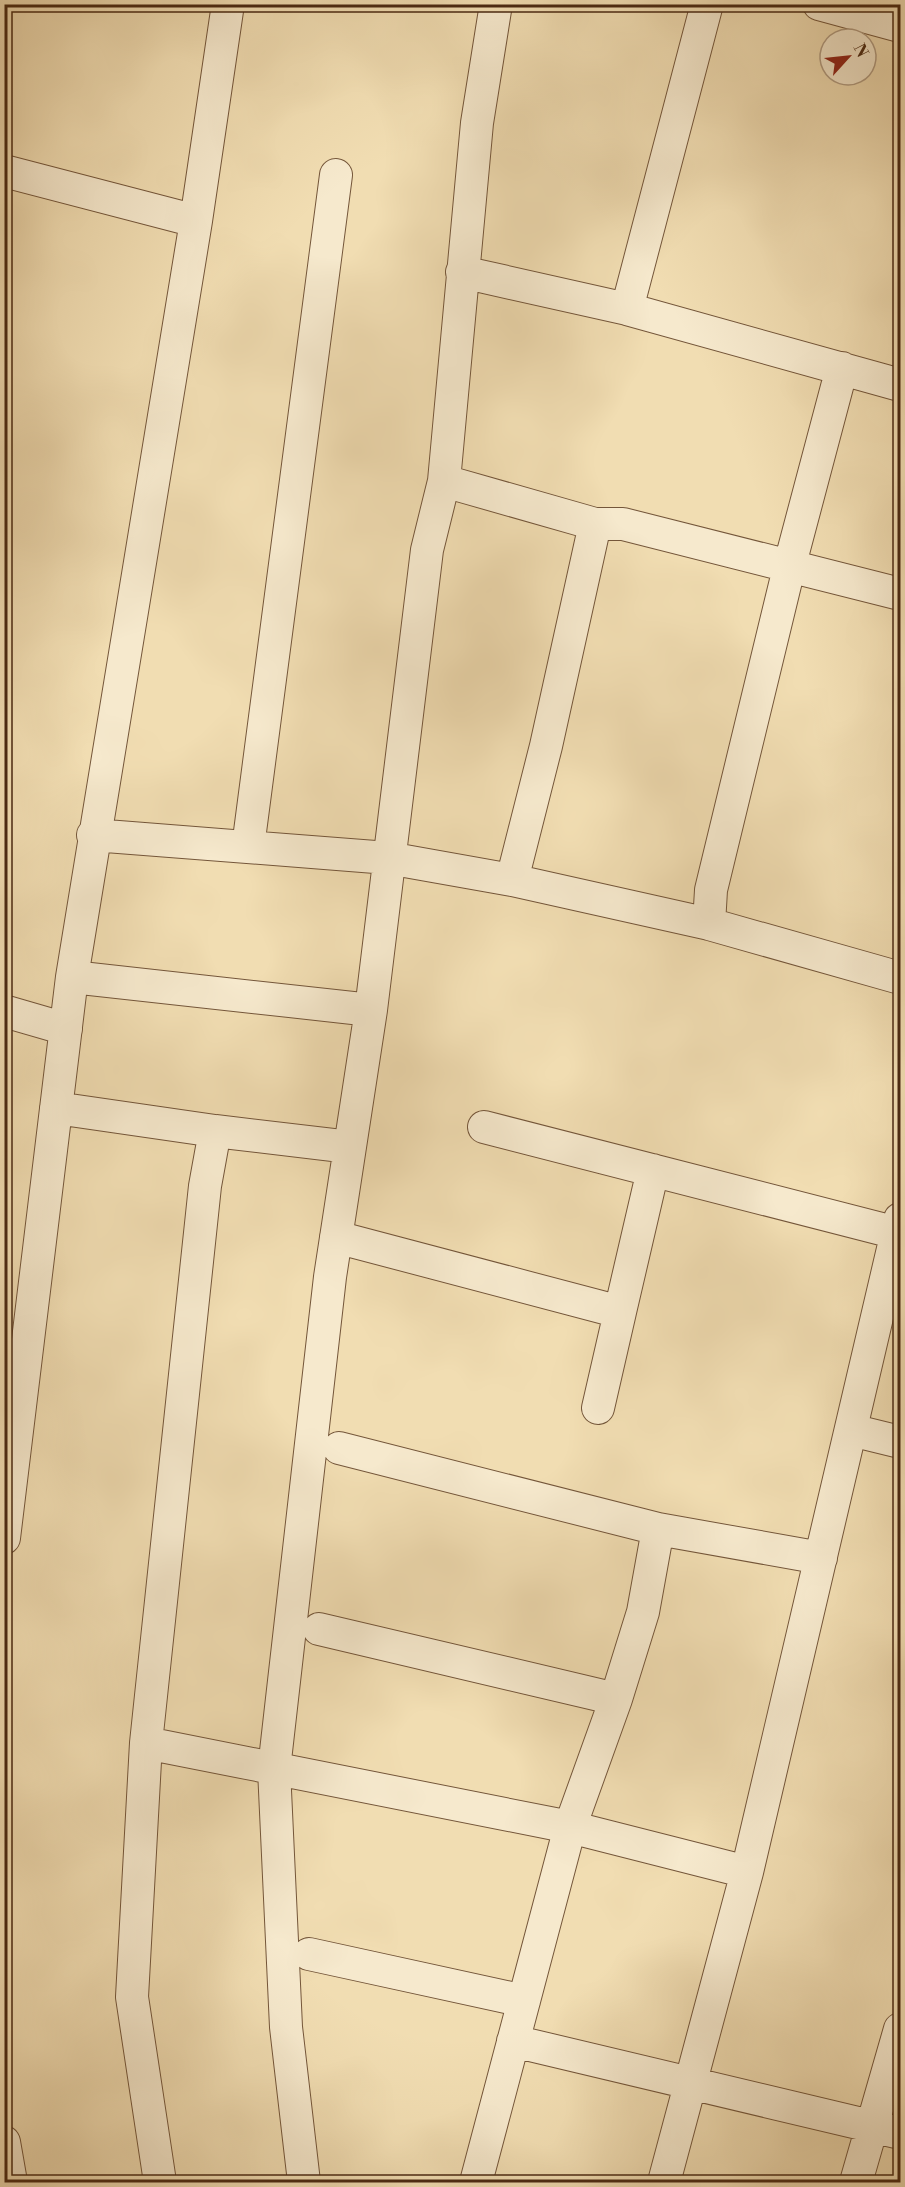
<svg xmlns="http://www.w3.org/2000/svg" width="905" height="2187" viewBox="0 0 905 2187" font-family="'Libre Bodoni',serif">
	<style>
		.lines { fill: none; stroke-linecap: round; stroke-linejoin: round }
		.street-casing { stroke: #74563a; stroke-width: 34 }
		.street { stroke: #f6e9cd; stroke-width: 32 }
	</style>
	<rect width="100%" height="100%" fill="#f1ddb2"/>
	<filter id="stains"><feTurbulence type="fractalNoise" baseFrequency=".00333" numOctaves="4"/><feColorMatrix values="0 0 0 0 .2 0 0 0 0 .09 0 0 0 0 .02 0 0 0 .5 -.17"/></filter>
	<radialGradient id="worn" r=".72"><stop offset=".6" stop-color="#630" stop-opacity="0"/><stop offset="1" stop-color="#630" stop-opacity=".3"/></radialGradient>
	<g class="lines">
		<g class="street-casing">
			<path id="street" d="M819,4l81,22
				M4,171l192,50
				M462,272l165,37 273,76
				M627,309l80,-305
				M444,481l151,43h28l277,70
				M93,835l295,23 124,22 197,44 191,54
				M248,847l88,-672
				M512,880l34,-134 49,-222
				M709,924l2,-34 79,-326 52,-196
				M72,977l299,33
				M4,1011l62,18
				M56,1108l159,23 135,16
				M484,1127l413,106
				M336,1237l284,75 33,-142
				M598,1408l22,-96
				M851,1430l49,12
				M339,1448l319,81 163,29
				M4,1538l68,-561 124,-756 32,-217
				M319,1629l297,70
				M146,1743l424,84 177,45
				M309,1954l215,47
				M513,2041l387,92
				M4,2142l7,40
				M160,2182l-28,-185 14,-254 59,-557 10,-55
				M304,2182l-18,-155 -12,-258 56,-492 41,-267 56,-460 17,-69 33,-358 19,-119
				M476,2182l94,-355 46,-128 27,-87 15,-83
				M664,2182l83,-310 153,-653
				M856,2182l44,-153"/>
		</g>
		<use href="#street" class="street"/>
	</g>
	<rect width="905" height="2187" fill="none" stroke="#f1ddb2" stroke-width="24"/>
	<rect x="6" y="6" width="893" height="2175" fill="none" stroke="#4a2912" stroke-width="3"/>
	<rect x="12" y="12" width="881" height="2163" fill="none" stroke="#4a2912" stroke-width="1.5"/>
	<g transform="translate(848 57) rotate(63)"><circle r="28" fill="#f6e9cd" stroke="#b19c82" stroke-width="1.5"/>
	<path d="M0-4.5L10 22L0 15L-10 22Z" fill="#8f2418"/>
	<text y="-9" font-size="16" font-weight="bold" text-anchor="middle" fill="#4a2912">N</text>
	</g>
	<rect width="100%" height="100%" filter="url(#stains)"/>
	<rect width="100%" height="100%" fill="url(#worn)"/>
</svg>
